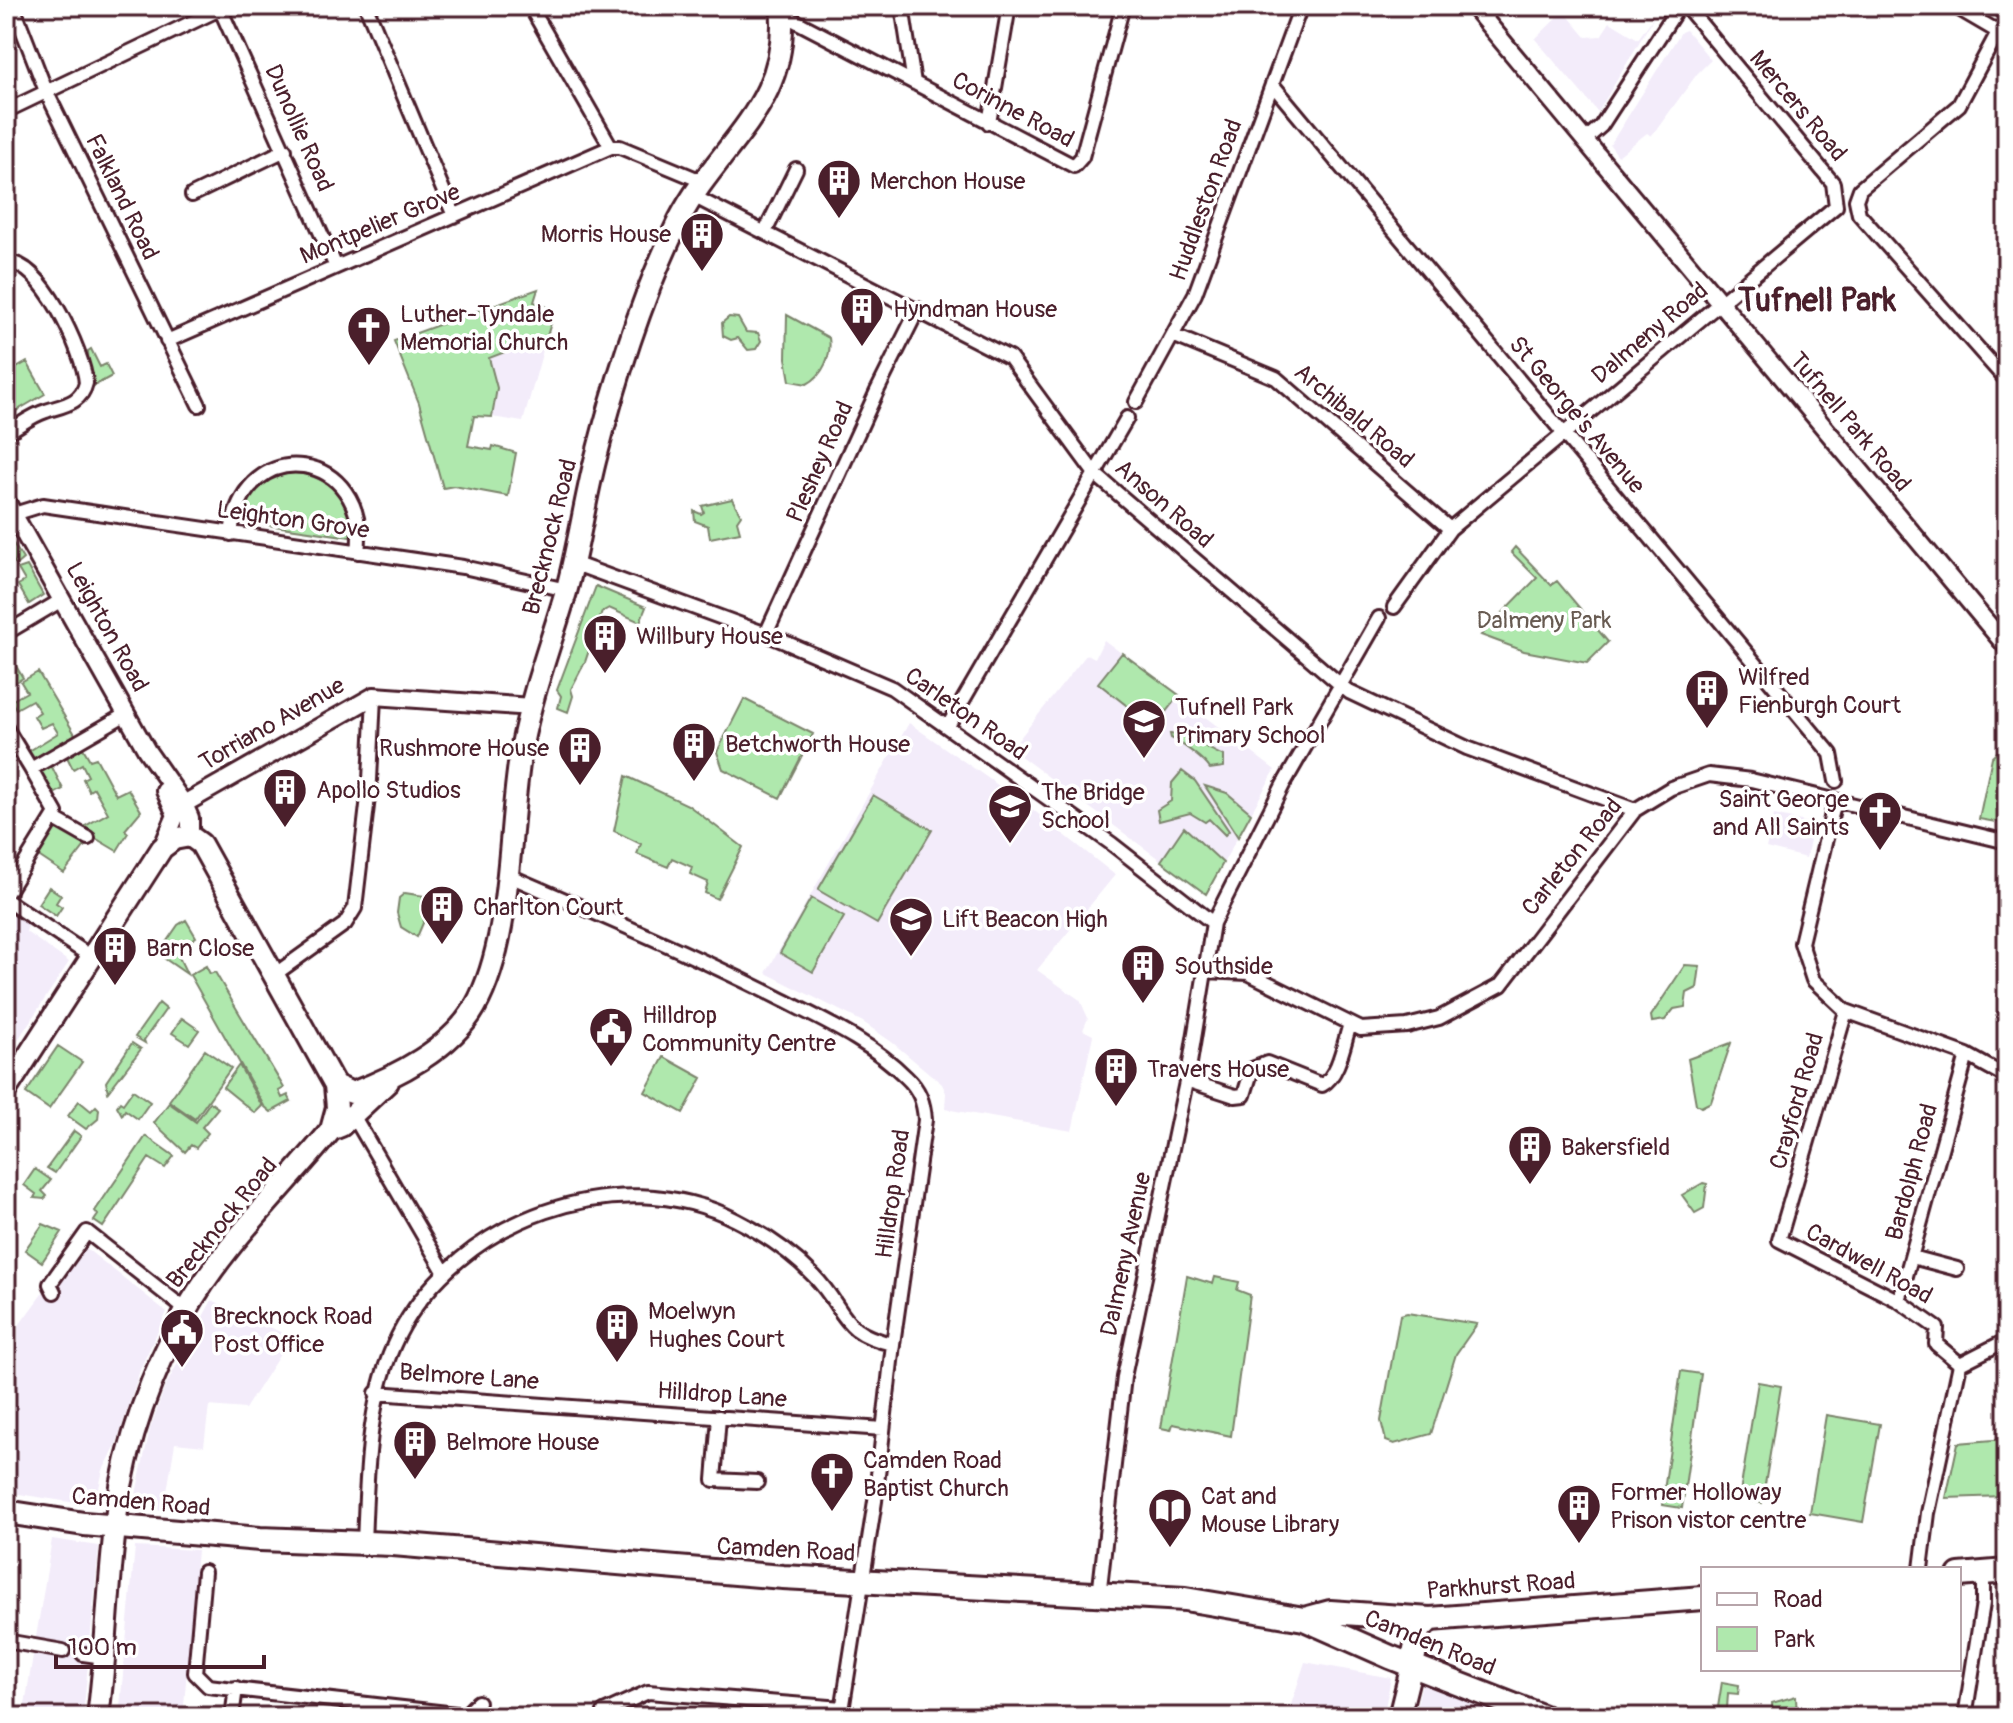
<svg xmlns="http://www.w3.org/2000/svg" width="2013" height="1723" viewBox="0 0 2013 1723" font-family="Pangolin,sans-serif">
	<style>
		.built { fill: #f3ecfa }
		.green { fill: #afe8ad; stroke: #7c846c; stroke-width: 2 }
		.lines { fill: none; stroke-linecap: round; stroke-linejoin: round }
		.minor-casing { stroke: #4a1f2b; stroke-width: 18 }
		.tertiary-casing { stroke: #4a1f2b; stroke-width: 22 }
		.primary-casing { stroke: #4a1f2b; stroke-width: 26 }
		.trunk-casing { stroke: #4a1f2b; stroke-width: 28 }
		.minor { stroke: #fff; stroke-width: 12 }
		.tertiary { stroke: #fff; stroke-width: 16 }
		.primary { stroke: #fff; stroke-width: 20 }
		.trunk { stroke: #fff; stroke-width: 22 }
		.labels { text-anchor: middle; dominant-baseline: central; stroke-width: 7; stroke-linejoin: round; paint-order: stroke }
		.street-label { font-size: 24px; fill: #4a1f2b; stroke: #fff }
		.poi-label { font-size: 24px; fill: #4a1f2b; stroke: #fff; text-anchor: start }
		.park-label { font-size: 24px; fill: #685b52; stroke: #fff }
		.district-label { font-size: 32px; font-weight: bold; fill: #4a1f2b; stroke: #fff }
	</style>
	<rect width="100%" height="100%" fill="#fff"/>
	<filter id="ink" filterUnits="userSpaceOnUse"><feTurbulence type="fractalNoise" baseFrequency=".0125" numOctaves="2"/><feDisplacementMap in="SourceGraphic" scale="16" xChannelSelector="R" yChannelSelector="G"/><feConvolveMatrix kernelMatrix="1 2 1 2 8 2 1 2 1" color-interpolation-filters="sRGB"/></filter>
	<g filter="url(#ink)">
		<path class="built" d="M1564,11l22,26 15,-1 9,-14 28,17 19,-27 -59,100 -63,-73z
			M1686,30l25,30 -14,14 -40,55 -6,7 -4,-3 -29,23 -8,-11 71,-113z
			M547,336l-24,86 -31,-5 5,-29 -8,-30z
			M1104,640l171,130 -69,124 -195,-145 76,-95 8,4z
			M909,723l123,86 83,66 -78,95 43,30 8,18 -5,12 10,5 -21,96 -127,-22 1,-16 -4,-9 -49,-41 -30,-21 -97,-49z
			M1774,815l40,9 -8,34 -40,-10z
			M6,907l23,15 -3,10 43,30 -63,96z
			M83,1246l84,66 -26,55 -26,81 -12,22 -8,36 -89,-14v-149l41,-56 8,-1z
			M212,1300l79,37 -46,72 -36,-3 -5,40 -29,-3 -11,67 -31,-2 17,-79 15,-42z
			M52,1539l47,7 -16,171h-60z
			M135,1547l62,3 -14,167h-64z
			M1305,1662l86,16 -8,39h-96z
			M1422,1683l86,34h-94z"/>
		<path class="green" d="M538,289l-4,13 21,8 -8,26 -58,22 8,30 -5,29 -18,-1 -6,30 24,4 1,-4 23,7 -8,43 -54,-10 -11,2 -24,-85 -25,-62z
			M787,315l42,23c3,17 -6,38 -22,46l-17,-3 -4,-23z
			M729,317l9,1 8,14 12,1 3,8 -5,8 -8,1 -10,-12 -7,2 -8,-4 -1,-13z
			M91,349l9,18 6,-3 6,12 -22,12 -2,-37z
			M27,362l18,32 -29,17 -10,-16v-21z
			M293,473c35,2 62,27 58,64l-111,-16c9,-27 23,-45 53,-48z
			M732,499l9,16 -4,6 3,11 -30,6 -2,-12 -13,-5 -1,-10 7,3 3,-2 -2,-6z
			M6,532l17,27 -7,6 -10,-16z
			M1515,547l36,38 6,-4 51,61 -21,21 -63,-12 -43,-16 56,-57 -26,-26z
			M27,566l16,29 -14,9 -11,-19 7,-4 -7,-12z
			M596,586l50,21 -6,15 -31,-14 -7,4 -17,50 -14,27 2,7 -5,16 -10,-4 3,-12 -4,-6z
			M1122,653l57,42 -25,32 -56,-44z
			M13,661l10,17 -14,8 -3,-21z
			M38,672l38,64 -44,26 -6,-9 32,-20 -6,-10 -11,5 -7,-12 6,-4 -8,-12 -16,9 -5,-8 16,-9 -6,-10z
			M744,699l69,35 -33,64 -57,-29 -6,-17z
			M1170,734c24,1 33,14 54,22v11l-14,2c-5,-9 -30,-27 -39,-31z
			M2007,743v81l-28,-5 13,-62z
			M83,748l7,12 6,-2 20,37 12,-6 13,22 -16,19 3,3 -11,18 -37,-22 28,-16 -14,-25 -5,3 -6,-12 5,-3 -6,-12 -9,5 -6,-12z
			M51,765l12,24 -11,6 -13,-23z
			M1182,771l13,10 34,50 -4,4 -16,-16 -4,3 -15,-9 -31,8 -2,-11 14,-9 1,-18z
			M626,776l62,29 55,42 -26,52 -12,-6 3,-11 -18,-8 2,-7 -20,-9 -4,9 -31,-13 4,-10 -27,-13z
			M1205,786l22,7 24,20 -13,24z
			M873,795l59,35 -55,94 -59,-34z
			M56,826l31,17 -23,30 -27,-18z
			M1184,827l39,36 -17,31 -45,-33z
			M49,887l12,8 -5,8 6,4 -6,9 -18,-12z
			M405,893l25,4 2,5 -15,35 -16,-10 -4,-14 2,-15z
			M811,898l33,19 -31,55 -33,-19z
			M186,920l10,17 -20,14 11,23 -29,-20 20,-29z
			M1685,965l15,1 -3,22 -10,5 -2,14 -11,2 -9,11 -13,2 -1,-6z
			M206,966l4,8 5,-2c26,45 43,72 69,116l-5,3 3,7 6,-3 3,6 -20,11 -7,-6 -74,-131z
			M159,1003l7,6 -22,31 1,3 -10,-6z
			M182,1018l17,12 -10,14 -17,-11z
			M132,1043l9,6 -33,43 -2,-10z
			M1731,1043l-20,59 -10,5 -5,-3 -8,-45z
			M58,1046l24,16 -33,47 -23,-16z
			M205,1050l26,18 -36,51 -26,-18z
			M664,1057l38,21 -19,35 -38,-21z
			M239,1065l23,41 -7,7 -32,-26z
			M133,1090l17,12 -12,17 -13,-9 -3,5 -5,-9 3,-4 3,2z
			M79,1101l12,10 5,-5 3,3 -1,10 -12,10 -18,-13z
			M210,1102l8,6 -16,19 6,6 -12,15 -5,-3 -6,7 -31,-29 15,-20 27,19z
			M74,1131l7,5 -26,37 -8,-5z
			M146,1136l28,20 -9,12 -16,-10 -46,69 -9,-6 4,-6 -3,-4z
			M35,1169l16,11 -9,11 5,5 -3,3 -10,-1 2,-4 -12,-9z
			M1703,1183l4,1 -3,24 -9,5 -13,-18z
			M43,1224l19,8 -20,30 -17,-12z
			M1187,1276l26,8 2,-7 24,5 -2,8 13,5 -19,141 -58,-12 -2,6 -10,-2z
			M1407,1313l70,11 -21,30 -25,80 -37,10 -8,-3 -5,-20 19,-106z
			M1681,1371l20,3 -19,134 -20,-3z
			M1758,1382l23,4 -19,117 -23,-4z
			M1826,1415l54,9 -17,98 -53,-9z
			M2005,1439l-1,57 -58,2 12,-55z
			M1722,1682l17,3 -1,9 -10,-1 -1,16 -9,-2z
			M1796,1696l1,21h-24l-1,-14z"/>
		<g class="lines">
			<g class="minor-casing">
				<path id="minor" d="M13,6l33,85 153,314
					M219,6l117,261
					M366,6l88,210
					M530,6l81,141h9l84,35
					M902,6l12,77
					M1954,6l53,31
					M782,14l292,152 8,-9 41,-151
					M1998,32l-39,73 -99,84 -4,11 3,14 148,167
					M1272,84l559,670 5,27
					M6,111l220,-105
					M989,123l20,-117
					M1585,140l16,-14 78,-120
					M192,195l93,-45
					M693,196l317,162 85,116 254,218 118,56 168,62
					M765,232l31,-63
					M6,263c34,-6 78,90 80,120 -5,21 -23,22 -40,28 -14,4 -27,15 -40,22
					M1175,336l101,42 174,151
					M167,341l444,-194
					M1136,402l59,-108 106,-288
					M14,514l29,-9 420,62 104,23
					M231,534c12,-103 140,-84 127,18
					M573,563l193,71 126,54 220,156 101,79
					M1394,607l56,-78 386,-323 -3,-23 -147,-177
					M6,633l54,-32
					M766,634l111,-243 41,-82
					M948,726l179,-308
					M6,728l25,41
					M1835,801l-34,142 12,37 33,31 121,44 40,22
					M53,818l35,20
					M505,874c93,40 187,80 278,126 43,22 88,42 123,77 13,12 18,25 19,43l-32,224 -18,157 -34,216
					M6,894l50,-81 -25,-44 95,-55
					M6,900l87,58
					M1205,971l43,2 113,56 46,-3 32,-8 62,-33 134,-175 36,-22 38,-13 42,5 256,62
					M274,975l71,-51 10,-16 15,-128 4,-84
					M1846,1011l-67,229 120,61 38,27 -1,16 24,20
					M1186,1080l49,16 9,-1 8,-26 15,-6 55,22c17,-9 22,-43 28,-61
					M353,1115l92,158
					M1912,1257l45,12
					M54,1292l-4,-8 37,-52 99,78
					M1899,1301l68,-246
					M1960,1364l47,-24
					M376,1393l507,36
					M719,1417l-5,63 43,2
					M364,1543c3,-68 3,-145 34,-207 59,-117 220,-176 338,-116 28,14 57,34 78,56 33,34 25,57 79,68
					M1921,1569l7,-56 32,-149
					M204,1572l-9,101 13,13 257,29 13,-13
					M1099,1596l25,-219 66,-314 23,-140 70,-138 96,-167
					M6,1641l57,10
					M83,1654l21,3
					M604,1712l44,-20 194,16
					M232,1717l4,-29
					M1965,1717l18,-114v-30"/>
			</g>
			<g class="tertiary-casing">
				<path id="tertiary" d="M1473,6l534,641
					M6,501l141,250 37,53 6,14v18
					M184,804l190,-108 158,11
					M162,848l14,-33 -11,-24"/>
			</g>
			<g class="primary-casing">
				<path id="primary" d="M335,1085l17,8c43,-16 99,-44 123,-86 39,-70 32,-182 47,-262 10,-52 29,-102 44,-153 12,-43 18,-87 29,-131 20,-79 48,-168 84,-241 39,-76 113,-115 102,-214
					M6,1090l156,-242 12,-9 16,-3 11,8 134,241 2,23 -6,22
					M98,1717c9,-68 10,-138 19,-206 9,-68 35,-140 69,-200 37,-66 97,-122 145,-181l10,-4 47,-44
					M1399,1717l13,-52"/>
			</g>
			<g class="trunk-casing">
				<path id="trunk" d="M6,1512l78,12 176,15 133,5 390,33 402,22 119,20 86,38 154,60
					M1959,1575l48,-4
					M1304,1619l26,-7 100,7 273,-21
					M1412,1665l7,-35 11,-11"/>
			</g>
			<use href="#minor" class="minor"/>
			<use href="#tertiary" class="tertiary"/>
			<use href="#primary" class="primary"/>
			<use href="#trunk" class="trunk"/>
		</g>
	</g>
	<defs>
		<g id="building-pin" transform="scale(2.3)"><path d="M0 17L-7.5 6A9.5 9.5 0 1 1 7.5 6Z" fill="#4a1f2b" stroke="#fff"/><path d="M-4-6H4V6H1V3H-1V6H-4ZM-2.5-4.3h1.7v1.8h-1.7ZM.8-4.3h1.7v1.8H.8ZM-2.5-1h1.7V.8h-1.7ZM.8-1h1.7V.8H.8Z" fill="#fff"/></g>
		<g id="church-pin" transform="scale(2.3)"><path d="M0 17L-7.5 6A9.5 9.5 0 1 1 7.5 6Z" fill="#4a1f2b" stroke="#fff"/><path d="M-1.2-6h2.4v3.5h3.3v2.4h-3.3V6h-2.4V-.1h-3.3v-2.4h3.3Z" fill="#fff"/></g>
		<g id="school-pin" transform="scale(2.3)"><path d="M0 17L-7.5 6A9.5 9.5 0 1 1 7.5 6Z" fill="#4a1f2b" stroke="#fff"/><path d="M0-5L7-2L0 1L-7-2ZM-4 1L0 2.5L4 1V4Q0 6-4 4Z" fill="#fff"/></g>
		<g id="civic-pin" transform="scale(2.3)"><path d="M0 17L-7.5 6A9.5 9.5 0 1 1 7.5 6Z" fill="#4a1f2b" stroke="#fff"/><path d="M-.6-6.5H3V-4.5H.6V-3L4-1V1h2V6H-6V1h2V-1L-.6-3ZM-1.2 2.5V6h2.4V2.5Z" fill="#fff"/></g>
		<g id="library-pin" transform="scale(2.3)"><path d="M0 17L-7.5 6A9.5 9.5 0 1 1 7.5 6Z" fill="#4a1f2b" stroke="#fff"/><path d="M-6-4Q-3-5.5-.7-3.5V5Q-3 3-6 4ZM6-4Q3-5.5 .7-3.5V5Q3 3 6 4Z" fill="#fff"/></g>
	</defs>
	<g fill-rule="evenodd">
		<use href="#building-pin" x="839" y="181"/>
		<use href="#building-pin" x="702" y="234"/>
		<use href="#building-pin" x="862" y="309"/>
		<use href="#church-pin" x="369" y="328"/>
		<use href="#building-pin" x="605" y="636"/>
		<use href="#building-pin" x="1707" y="691"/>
		<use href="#school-pin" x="1144" y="721"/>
		<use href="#building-pin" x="694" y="744"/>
		<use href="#building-pin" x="580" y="748"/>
		<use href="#building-pin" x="285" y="790"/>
		<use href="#school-pin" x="1010" y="806"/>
		<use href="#church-pin" x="1880" y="813"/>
		<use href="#building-pin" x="442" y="907"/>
		<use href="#school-pin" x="911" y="919"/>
		<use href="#building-pin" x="115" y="948"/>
		<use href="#building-pin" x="1143" y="966"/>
		<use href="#civic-pin" x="611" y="1029"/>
		<use href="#building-pin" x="1116" y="1069"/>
		<use href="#building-pin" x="1530" y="1147"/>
		<use href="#building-pin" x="617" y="1325"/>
		<use href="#civic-pin" x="182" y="1330"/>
		<use href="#building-pin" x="415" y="1442"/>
		<use href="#church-pin" x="832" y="1474"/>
		<use href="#building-pin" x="1579" y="1506"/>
		<use href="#library-pin" x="1170" y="1510"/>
	</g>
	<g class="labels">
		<g class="street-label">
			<text transform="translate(1798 106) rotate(50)">Mercers Road</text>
			<text transform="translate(1013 110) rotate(28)">Corinne Road</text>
			<text transform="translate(299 128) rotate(66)">Dunollie Road</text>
			<text transform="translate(122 197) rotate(64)">Falkland Road</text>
			<text transform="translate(1206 200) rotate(-70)">Huddleston Road</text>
			<text transform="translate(380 224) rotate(-23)">Montpelier Grove</text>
			<text transform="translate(1650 333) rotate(-40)">Dalmeny Road</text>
			<text transform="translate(1577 415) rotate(50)">St George's Avenue</text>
			<text transform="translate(1354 416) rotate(40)">Archibald Road</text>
			<text transform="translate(1850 422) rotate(50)">Tufnell Park Road</text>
			<text transform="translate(820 462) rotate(-66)">Pleshey Road</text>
			<text transform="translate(1164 504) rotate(41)">Anson Road</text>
			<text transform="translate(293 520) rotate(8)">Leighton Grove</text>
			<text transform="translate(550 537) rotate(-76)">Brecknock Road</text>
			<text transform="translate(107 627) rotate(61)">Leighton Road</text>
			<text transform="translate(966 714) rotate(35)">Carleton Road</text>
			<text transform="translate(272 724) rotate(-30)">Torriano Avenue</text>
			<text transform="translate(1572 857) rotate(-51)">Carleton Road</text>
			<text transform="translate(1797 1101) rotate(-74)">Crayford Road</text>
			<text transform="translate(1912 1172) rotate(-75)">Bardolph Road</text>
			<text transform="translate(893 1194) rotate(-82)">Hilldrop Road</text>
			<text transform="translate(222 1223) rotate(-51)">Brecknock Road</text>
			<text transform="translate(1126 1254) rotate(-78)">Dalmeny Avenue</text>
			<text transform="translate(1869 1264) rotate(29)">Cardwell Road</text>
			<text transform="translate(469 1377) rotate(4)">Belmore Lane</text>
			<text transform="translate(722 1395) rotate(4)">Hilldrop Lane</text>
			<text transform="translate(141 1502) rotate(5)">Camden Road</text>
			<text transform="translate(786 1550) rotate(3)">Camden Road</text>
			<text transform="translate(1501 1586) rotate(-4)">Parkhurst Road</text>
			<text transform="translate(1430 1643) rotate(22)">Camden Road</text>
		</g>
		<g class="poi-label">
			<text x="870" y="181">Merchon House</text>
			<text x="671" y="234" text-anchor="end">Morris House</text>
			<text x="893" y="309">Hyndman House</text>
			<text x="400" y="314">Luther-Tyndale<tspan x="400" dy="28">Memorial Church</tspan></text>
			<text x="636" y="636">Willbury House</text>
			<text x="1738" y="677">Wilfred<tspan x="1738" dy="28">Fienburgh Court</tspan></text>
			<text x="1175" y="707">Tufnell Park<tspan x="1175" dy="28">Primary School</tspan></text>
			<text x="725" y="744">Betchworth House</text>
			<text x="549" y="748" text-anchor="end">Rushmore House</text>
			<text x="316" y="790">Apollo Studios</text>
			<text x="1041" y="792">The Bridge<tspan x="1041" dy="28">School</tspan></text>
			<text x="1849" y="799" text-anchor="end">Saint George<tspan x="1849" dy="28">and All Saints</tspan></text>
			<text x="473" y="907">Charlton Court</text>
			<text x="942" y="919">Lift Beacon High</text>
			<text x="146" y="948">Barn Close</text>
			<text x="1174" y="966">Southside</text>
			<text x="642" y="1015">Hilldrop<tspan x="642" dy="28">Community Centre</tspan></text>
			<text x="1147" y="1069">Travers House</text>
			<text x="1561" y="1147">Bakersfield</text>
			<text x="648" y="1311">Moelwyn<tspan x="648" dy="28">Hughes Court</tspan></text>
			<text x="213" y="1316">Brecknock Road<tspan x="213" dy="28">Post Office</tspan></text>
			<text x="446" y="1442">Belmore House</text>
			<text x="863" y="1460">Camden Road<tspan x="863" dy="28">Baptist Church</tspan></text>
			<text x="1610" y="1492">Former Holloway<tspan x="1610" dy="28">Prison vistor centre</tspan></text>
			<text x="1201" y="1496">Cat and<tspan x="1201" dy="28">Mouse Library</tspan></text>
		</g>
		<g class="park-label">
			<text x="1544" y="620">Dalmeny Park</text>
		</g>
		<g class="district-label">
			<text x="1817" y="301">Tufnell Park</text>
		</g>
	</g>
	<rect width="2013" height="1723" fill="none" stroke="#fff" stroke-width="32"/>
	<rect x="16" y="16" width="1981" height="1691" fill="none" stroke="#4a1f2b" stroke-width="3" filter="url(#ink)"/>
	<rect x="1701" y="1567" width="260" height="104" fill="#ffffff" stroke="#b7a5aa" stroke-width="2"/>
	<rect x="1717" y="1593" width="40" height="12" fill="#ffffff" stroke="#b7a5aa" stroke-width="2"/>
	<text x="1773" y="1607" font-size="24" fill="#4a1f2b">Road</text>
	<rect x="1717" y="1627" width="40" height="24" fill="#afe8ad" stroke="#b7a5aa" stroke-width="2"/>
	<text x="1773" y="1647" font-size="24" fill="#4a1f2b">Park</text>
	<path d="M56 1655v12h208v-12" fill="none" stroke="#4a1f2b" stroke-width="4"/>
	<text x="68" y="1655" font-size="24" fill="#4a1f2b" stroke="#ffffff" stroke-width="6" paint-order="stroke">100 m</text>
</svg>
